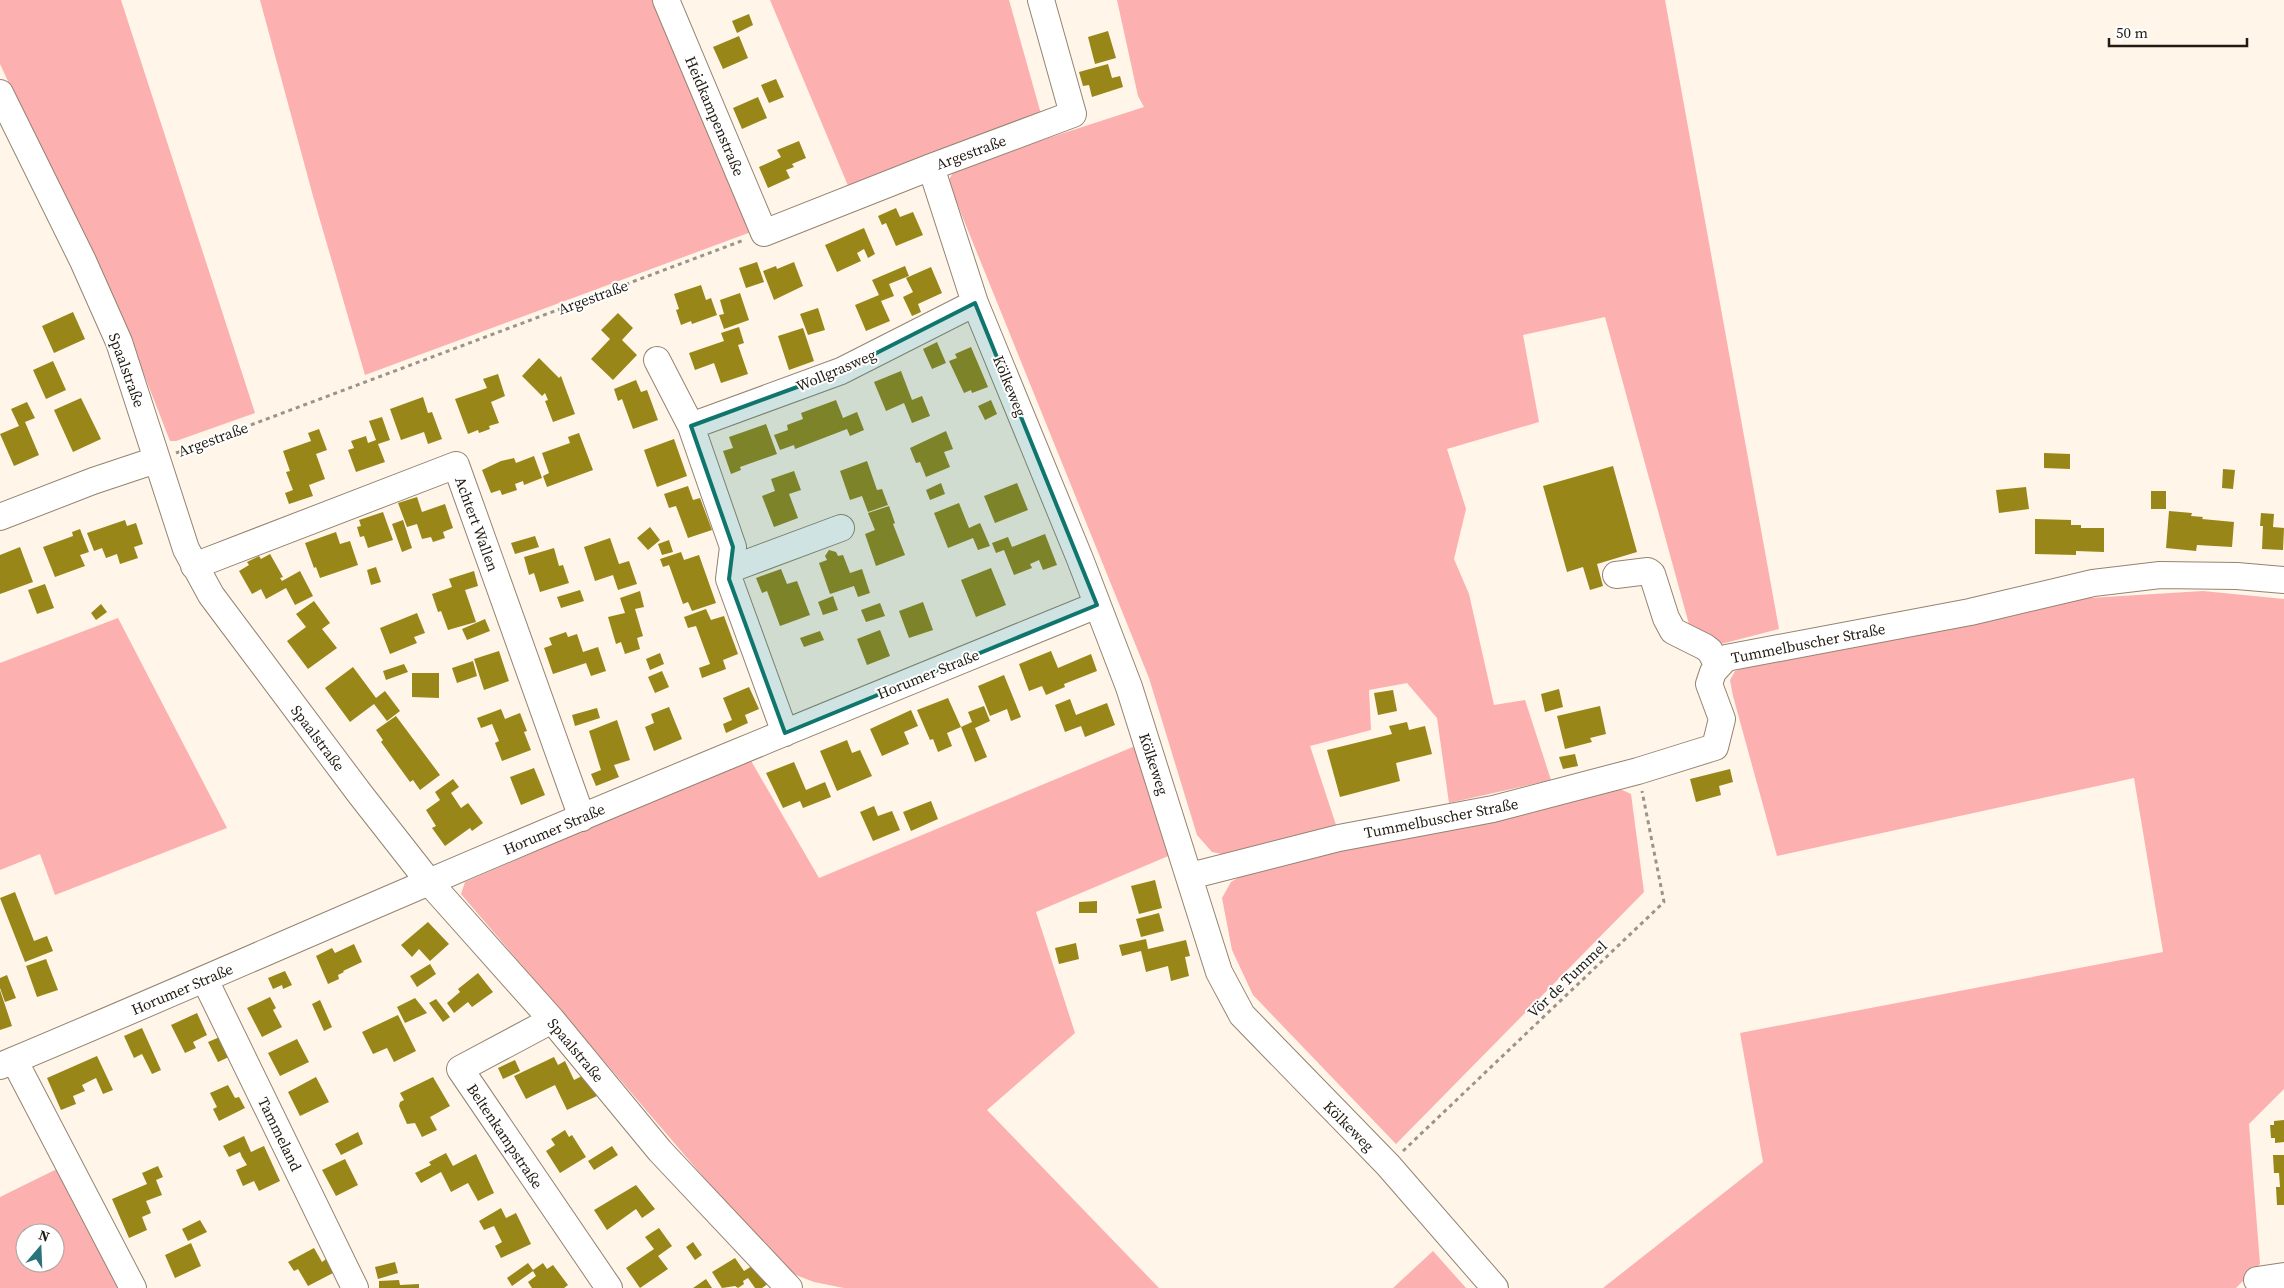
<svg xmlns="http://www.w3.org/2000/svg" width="2284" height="1288" viewBox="0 0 2284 1288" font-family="'Source Serif 4',serif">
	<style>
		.green { fill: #fcb0af; fill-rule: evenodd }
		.building { fill: #988618 }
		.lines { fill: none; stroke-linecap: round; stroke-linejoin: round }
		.minor-casing { stroke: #948471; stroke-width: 28 }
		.path { stroke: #9c9489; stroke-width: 3; stroke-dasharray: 4 4; stroke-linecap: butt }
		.minor { stroke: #fff; stroke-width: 26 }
		.marked { fill: #0f766e; fill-opacity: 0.2; stroke: #0f766e; stroke-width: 4; stroke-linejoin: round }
		.labels { text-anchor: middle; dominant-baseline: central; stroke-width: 4; stroke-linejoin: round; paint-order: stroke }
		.street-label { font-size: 15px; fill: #211b13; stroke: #fff }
	</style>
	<rect width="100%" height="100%" fill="#fff5e8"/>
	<path class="green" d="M0,0h121l134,413 -79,28h-6l-30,-77 -140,-300z
		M260,0h396l95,232 -386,143 -52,-179z
		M770,0h239l32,114 -192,74z
		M1117,0h548l114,629 -62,16 -27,-17 -85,-311 -82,18 16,87 -92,27 19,60 -12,50 15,35 25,111 31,-5 26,80 -102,23 -12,-85 -30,-35 -38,7 2,40 -61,16 27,82 -110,27 -15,-3 -15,-17 -48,-157 -201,-497 8,-13 188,-61 -6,-11z
		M2203,591l81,8v490l-35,35 11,140 -24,24h-633l160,-126 -23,-129 423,-81 -29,-174 -357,78 -44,-160 -3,-16 5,-9 19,-6 303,-65z
		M118,618l109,210 -172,67 -15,-41 -40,16v-207z
		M1140,744l33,110 -137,58 39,121 -88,77 172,178h-315l-30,-6 -31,-12 -322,-376 4,-12 285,-123 69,119z
		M1620,789l11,5 13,98 -248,252 -143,-149 -21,-45 -10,-52 9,-16 17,-10z
		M61,1167l61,121h-122v-91zM25,1233h30v30h-30z
		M1433,1251l33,37h-73z"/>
	<path class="building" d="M749,14l4,11 -16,8 -5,-12z
		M1108,31l8,27 -21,6 -7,-27z
		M739,36l9,22 -25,11 -10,-22z
		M1108,64l4,14 8,-2 3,11 -31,10 -3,-12 -6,1 -4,-14z
		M776,79l8,18 -15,6 -8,-18z
		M758,97l9,21 -25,11 -9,-21z
		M799,141l7,17 -14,6 2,3 -8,3 4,8 -22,10 -9,-21 22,-10 -4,-7z
		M896,208l4,9 13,-5 10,23 -27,11 -10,-23 -4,2 -4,-9z
		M864,228l11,26 -7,4 -4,-9 -7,4 4,8 -24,11 -12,-27z
		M757,262l7,20 -18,6 -7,-20z
		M794,262l9,24 -29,14 -11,-29 13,-5 1,3z
		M905,266l4,10 -20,8 5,12 -13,5 9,20 -24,10 -11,-26 24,-10 -7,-15z
		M931,267l11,26 -24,11 3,8 -9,4 -9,-19 10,-5 -7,-14z
		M701,285l5,15 5,-2 6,17 -25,9 -1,-3 -10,4 -5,-15 3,-1 -5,-15z
		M740,293l9,27 -25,9 -5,-14 5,-1 -4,-14z
		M818,308l7,22 -17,5 -8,-21z
		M73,312l12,27 -31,14 -12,-27z
		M618,313l15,15 -11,12 15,15 -24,25 -22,-21 19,-20 -9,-9z
		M739,327l5,16 -6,2 10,29 -27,9 -7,-20 -19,7 -6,-17 35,-12 -3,-8z
		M803,328l11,33 -25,9 -11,-34z
		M937,342l9,21 -14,6 -9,-20z
		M971,347l17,40 -16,6 -1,-3 -7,3 -15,-32 8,-3 -2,-4z
		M539,358l20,20 2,-2 14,38 -22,8 -8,-21 3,-1 -3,-7 -3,3 -20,-20z
		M53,361l13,29 -20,9 -13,-29z
		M901,371l11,29 10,-4 8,20 -18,7 -8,-20 -18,8 -12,-29z
		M498,374l7,22 -14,6 8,21 -10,3 1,3 -11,4 -1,-3 -10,4 -13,-35 32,-11 -4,-9z
		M636,380l5,12 6,-2 11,30 -25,9 -11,-30 -4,2 -4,-12z
		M423,397l5,16 4,-1 10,27 -14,5 -4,-12 -23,8 -11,-31z
		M81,398l20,41 -28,13 -19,-42z
		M836,400l7,18 14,-6 7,18 -14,6 -3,-7 -52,20 -1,-4 -14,5 -6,-15 14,-5 -1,-5 16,-6 -2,-6z
		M991,400l6,14 -12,6 -7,-14z
		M27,402l8,16 -10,4 14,33 -25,11 -14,-32 19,-8 -8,-17z
		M382,417l8,23 -12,4 7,18 -29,10 -8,-22 6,-2 -3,-7 15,-5 2,7 8,-3 -7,-19z
		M766,424l11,30 -37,13 1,3 -10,4 -8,-23 10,-3 -4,-11z
		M319,429l8,21 -11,4 9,25 -16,6 4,11 -24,8 -4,-11 8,-3 -7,-18 4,-1 -7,-20 28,-10 -3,-8z
		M946,431l7,18 -9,3 6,15 -24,10 -6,-15 -4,1 -6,-15z
		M579,433l14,37 -46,17 -4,-11 6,-3 -7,-20 28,-10 -2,-6z
		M674,439l13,37 -30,11 -13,-37z
		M2044,453l26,1v15l-26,-1z
		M534,456l8,22 -18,7 -1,-4 -8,3 2,6 -15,5 -2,-5 -9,3 -9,-23 19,-9 13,-3 2,5z
		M867,461l10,29 5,-1 6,16 -20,7 -6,-16 -12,4 -10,-29z
		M1613,466l24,86 -40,12 6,22 -13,4 -7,-23 -16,5 -24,-86z
		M2223,469l12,1 -2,19 -11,-1z
		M794,471l7,19 -12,4 9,24 -24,9 -12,-31 13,-5 -4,-12z
		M941,483l4,11 -15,6 -4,-10z
		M1017,483l11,27 -33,13 -11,-27z
		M688,486l5,14 7,-2 12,32 -24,8 -12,-32 -7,2 -5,-14z
		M2026,487l3,22 -30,4 -3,-23z
		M2151,491h15v18h-15z
		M417,497l5,15 23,-8 8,24 -10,4 2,6 -12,4 -2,-5 -9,2 -5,-15 -10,3 -9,-24z
		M959,503l10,25 11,-5 10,23 -12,4 -5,-12 -25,10 -14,-35z
		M889,506l6,17 -2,1 12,31 -29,11 -11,-32 10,-4 -7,-17z
		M2169,511l23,2 -1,3 12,1 -1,2 32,3 -2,25 -35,-2 -1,6 -30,-3z
		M383,512l10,28 -25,8 -4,-12 -4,1 -3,-10 4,-1 -2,-6z
		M2261,513l13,1 -1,13 11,1 -1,22 -21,-1 1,-23h-3z
		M2035,519l36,1v5h10v3h23v24l-28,-1v4l-41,-1z
		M125,520l2,6 9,-3 7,21 -9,3 4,11 -18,6 -3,-10 -11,4 -4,-10 -8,3 -7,-18z
		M403,520l9,28 -10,4 -10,-28z
		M650,527l10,13 -12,10 -11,-12z
		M80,529l9,23 -9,3 5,11 -30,11 -12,-30 30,-11 -1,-4z
		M336,532l4,12 10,-3 8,24 -38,13 -4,-11 -2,1 -9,-25z
		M1045,534l12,31 -14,5 -4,-10 -9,4 2,4 -18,7 -10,-25 -8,3 -4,-10 16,-6 4,10z
		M535,536l4,11 -24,7 -4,-11z
		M610,538l9,26 10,-3 8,23 -19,6 -5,-15 -18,6 -11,-34z
		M669,540l4,12 -11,3 -4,-11z
		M20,547l13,35 -33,12v-39z
		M554,548l5,18 4,-1 6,18 -29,9 -6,-19 -5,2 -5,-18z
		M829,550l7,2 2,4 5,-1 7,18 12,-4 8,24 -12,4 -4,-11 -24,8 -11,-31 8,-3 -2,-4z
		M681,552l3,8 15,-5 17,48 -24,8 -4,-9 -5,2 -14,-39 -6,2 -3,-8z
		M270,554l13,23 -3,1 2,3 18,-10 13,25 -18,9 -9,-17 -20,11 -5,-10 -9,5 -13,-23 10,-6 -2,-3 12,-6 2,3z
		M376,567l5,15 -10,3 -4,-15z
		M991,568l15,37 -30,12 -15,-37z
		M781,569l6,15 10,-3 13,34 -30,11 -13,-35 -5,2 -6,-15z
		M474,571l4,15 -13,4 11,32 -28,8 -7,-19 -3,1 -6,-18 20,-7 -3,-8z
		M45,584l9,24 -17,6 -9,-24z
		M580,590l4,11 -23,7 -4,-11z
		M640,591l4,16 -9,2 8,27 -6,2 3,11 -15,5 -4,-12 -5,2 -8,-27 17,-4 -5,-15z
		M833,596l5,14 -15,5 -5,-13z
		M314,601l16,22 -8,6 15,19 -29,21 -21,-28 19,-14 -10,-13z
		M923,602l10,28 -24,8 -10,-27z
		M880,603l5,13 -19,6 -5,-12z
		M101,604l6,8 -11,8 -5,-7z
		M706,609l5,11 13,-4 14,38 -15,6 3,9 -24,9 -3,-10 11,-4 -14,-38 -8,2 -4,-11z
		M417,613l8,20 -11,4 3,6 -27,11 -10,-26z
		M485,619l5,12 -23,9 -5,-11z
		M880,630l10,26 -23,9 -10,-26z
		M820,631l4,9 -20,7 -4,-9z
		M566,632l2,5 9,-3 6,18 15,-5 8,24 -15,5 -5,-13 -33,11 -9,-26 8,-3 -3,-7z
		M499,651l10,30 -25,9 -10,-31z
		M1051,651l7,17 33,-14 6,17 -33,13 1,3 -19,8 -4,-9 -13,5 -10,-27z
		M660,653l4,11 -14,6 -4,-11z
		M473,661l4,15 -20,7 -5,-15z
		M404,664l4,8 -22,8 -3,-9z
		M353,667l23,31 9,-7 15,20 -13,10 -13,-17 -24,18 -25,-34z
		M662,671l7,16 -14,6 -7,-16z
		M412,673h27v25l-27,-1z
		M1004,675l17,42 -10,4 -4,-12 -17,7 -12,-30z
		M749,687l10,22 -14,6 3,8 -22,10 -3,-9 9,-4 -9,-22z
		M1559,689l4,18 -18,5 -4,-18z
		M1393,690l4,21 -19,4 -4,-22z
		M948,698l13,29 -14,6 5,13 -14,6 -5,-13 -3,1 -13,-30z
		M1070,699l6,16 31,-12 8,22 -30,12 -4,-11 -16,6 -10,-27z
		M984,706l6,15 -15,7 12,29 -12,5 -14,-35 11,-5 -4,-10z
		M1600,706l6,28 -16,4 2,4 -27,7 -8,-33z
		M669,707l13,32 -28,12 -9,-24 9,-4 -3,-9z
		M597,708l3,10 -25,8 -3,-11z
		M501,709l4,10 15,-6 7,18 -3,1 7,18 -29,11 -7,-18 4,-2 -7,-17 -11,4 -4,-10z
		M911,710l7,16 -14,6 5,12 -27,12 -12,-27z
		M396,716l44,59 -20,15 -7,-10 -3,2 -29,-40 2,-2 -7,-10z
		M617,720l13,40 -16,5 5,12 -23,9 -5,-12 10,-4 -12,-39z
		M1407,722l2,8 16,-4 7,28 -36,9 4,18 -60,16 -13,-47 65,-16 -3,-8z
		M847,740l5,13 8,-3 12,26 -35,15 -17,-40z
		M1575,754l3,12 -15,3 -4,-12z
		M794,762l12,28 19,-8 6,15 -28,11 -3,-7 -17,7 -17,-35z
		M534,768l11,27 -24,10 -11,-28z
		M1730,769l3,13 -14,4 2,9 -25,7 -6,-23z
		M453,779l6,8 -8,6 10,15 7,-5 15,20 -11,8 -2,-3 -25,18 -13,-18 4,-2 -10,-16 14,-10 -5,-8z
		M931,801l7,18 -27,12 -8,-19z
		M874,806l4,10 14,-5 8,19 -27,11 -13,-29z
		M1155,880l7,28 -23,6 -8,-28z
		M15,892l19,49 13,-5 6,15 -28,11 -25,-64z
		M1097,901v12h-18v-11z
		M1159,913l5,18 -23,6 -5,-18z
		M428,922l21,22 -19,17 -11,-12 -7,8 -11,-12z
		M1146,939l2,10 38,-9 4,16 -5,1 4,19 -18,5 -3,-15 -22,6 -5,-21 -19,5 -3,-11z
		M1076,943l3,16 -20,5 -4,-16z
		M354,944l8,18 -19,9 1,1 -6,3 1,4 -11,5 -12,-28 16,-8 3,5z
		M46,959l12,31 -21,7 -11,-31z
		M430,964l6,10 -19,13 -7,-11z
		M285,971l7,14 -9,4 -1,-4 -9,4 -5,-11z
		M478,973l15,19 -21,15 -4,-5 -14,11 -7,-10 13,-11 -2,-3z
		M7,975l9,23 -11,4 -5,-14v-10z
		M0,990l12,36 -12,4z
		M270,997l6,11 -3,2 9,17 -20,10 -15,-29z
		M415,998l12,15 -22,10 -8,-16z
		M436,999l14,18 -7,5 -14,-19z
		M320,1000l12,27 -8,4 -12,-27z
		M197,1013l10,22 -14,7 3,6 -11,5 -14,-28z
		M398,1015l18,36 -22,11 -7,-14 -14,6 -11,-22z
		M142,1028l19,42 -9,4 -10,-20 -8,4 -10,-22z
		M222,1036l9,20 -13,6 -10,-20z
		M297,1039l12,23 -29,14 -12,-23z
		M97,1056l16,34 -10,4 -7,-16 -14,7 3,6 -12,5 3,8 -15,6 -14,-32z
		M554,1057l4,8 7,-4 9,19 12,-6 11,22 -30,14 -12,-25 -29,14 -12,-23z
		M515,1060l5,11 -17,8 -5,-11z
		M316,1077l13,25 -29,14 -12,-24z
		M433,1077l17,29 -20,11 7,13 -15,7 -7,-14 -8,1 -8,-18 1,-4 4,-2 -4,-7z
		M228,1085l7,13 4,-1 6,11 -26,13 -6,-12 4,-2 -7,-14z
		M2284,1120v22l-9,1v-5h-4l-1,-13h4v-4z
		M565,1130l4,7 3,-2 14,22 -26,16 -14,-22 9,-6 -4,-6z
		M358,1132l5,12 -22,11 -6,-11z
		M244,1136l7,16 13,-6 16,35 -21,10 -5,-10 -11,5 -7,-16 11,-5 -5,-8 -2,-5 -11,5 -6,-11z
		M612,1146l6,9 -24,15 -6,-9z
		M446,1153l7,13 23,-12 18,39 -16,8 -10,-18 -17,9 -10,-20 -20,11 -6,-10 16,-8 -2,-3z
		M2273,1155h11v50h-7l-1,-18h4l-1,-14h-5z
		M345,1159l13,26 -22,11 -14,-26z
		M158,1166l5,11 -7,3 6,15 -16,6 5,12 -9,4 5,13 -18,8 -17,-39 35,-15 -5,-11z
		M636,1185l19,24 -13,9 -6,-9 -29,21 -13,-20z
		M501,1208l5,10 10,-5 15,31 -30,14 -6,-12 7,-4 -8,-16 -10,4 -5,-9z
		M200,1220l7,12 -19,9 -6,-12z
		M659,1228l13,18 -14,10 10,13 -28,19 -14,-20 28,-19 -9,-12z
		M693,1242l9,13 -7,5 -9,-13z
		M191,1243l10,23 -26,12 -10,-23z
		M314,1248l8,14 4,-3 7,14 -25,13 -10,-17 -4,2 -6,-9z
		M735,1258l9,13 13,-8 12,20 -7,5h-7l-7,-10 -5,3 1,3 -6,4 -3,-2 -13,2 -10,-16z
		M395,1262l3,11 -20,6 -3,-12z
		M528,1263l5,7 10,-7 4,6 6,-4 15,20 -4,3h-32l-4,-6 8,-6 -3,-5 -21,15 -5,-8z
		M706,1279l6,9h-19z
		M399,1280l1,5 19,-1v4h-40v-7z"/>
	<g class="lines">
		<g class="minor-casing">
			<path id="minor" d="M666,0l98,233 167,-66 142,-53 -32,-114
				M0,93l83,168 36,81 67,207 25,46 149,199 69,88 123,138 108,131 129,137
				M931,167l44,136 105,256 49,128 90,285 23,43 146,150 107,123
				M657,360l34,66
				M0,517l93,-36 63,-21
				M194,566l262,-101 126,353
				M731,569l110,-41
				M1616,575l32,-4 4,3 14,44 7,13 32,16 5,4 8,15
				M785,733l-56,-154 4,-32 -42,-121 150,-55 134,-68
				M1190,876l149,-38 154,-29 145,-38 77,-24 7,-28 -13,-35 4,-12 13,-14 244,-46 123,-29 67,-8 77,1 47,4
				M205,980l150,308
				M552,1020l-92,49 149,219
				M14,1060l119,228
				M0,1066c144,-60 286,-123 429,-184 221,-95 445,-186 668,-277
				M2257,1280l27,-4"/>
		</g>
		<path class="path" d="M176,453l568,-213
			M1403,1151l261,-249 -22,-111"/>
		<use href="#minor" class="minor"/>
	</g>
	<path class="marked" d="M975,303l122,302 -312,128 -56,-154 4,-32 -42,-121 150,-55z"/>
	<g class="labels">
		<g class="street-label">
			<text transform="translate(715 116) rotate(67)">Heidkampenstraße</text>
			<text transform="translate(971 152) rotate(-20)">Argestraße</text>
			<text transform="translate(593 297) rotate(-20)">Argestraße</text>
			<text transform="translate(127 370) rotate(70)">Spaalstraße</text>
			<text transform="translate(836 370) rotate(-23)">Wollgrasweg</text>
			<text transform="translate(1010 386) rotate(68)">Kölkeweg</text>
			<text transform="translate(213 439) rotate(-20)">Argestraße</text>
			<text transform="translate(477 524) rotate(70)">Achtert Wallen</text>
			<text transform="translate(1808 643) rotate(-11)">Tummelbuscher Straße</text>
			<text transform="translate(928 674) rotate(-22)">Horumer Straße</text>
			<text transform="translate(318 738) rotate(53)">Spaalstraße</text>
			<text transform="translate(1154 764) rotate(72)">Kölkeweg</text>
			<text transform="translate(1441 818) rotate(-11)">Tummelbuscher Straße</text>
			<text transform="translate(554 829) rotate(-23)">Horumer Straße</text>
			<text transform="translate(1567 979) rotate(-44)">Vör de Tummel</text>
			<text transform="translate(182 989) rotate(-23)">Horumer Straße</text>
			<text transform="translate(576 1050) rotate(50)">Spaalstraße</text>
			<text transform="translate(1349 1126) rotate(45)">Kölkeweg</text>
			<text transform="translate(280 1134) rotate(64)">Tammeland</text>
			<text transform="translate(505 1136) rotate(56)">Beltenkampstraße</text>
		</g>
	</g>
	<g transform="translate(40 1248) rotate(19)"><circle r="24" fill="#ffffff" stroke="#a6a4a1"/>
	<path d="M0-4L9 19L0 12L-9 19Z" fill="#2a737b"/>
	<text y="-8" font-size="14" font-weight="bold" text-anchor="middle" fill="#211b13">N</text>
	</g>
	<path d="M2109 38v8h138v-8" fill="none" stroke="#211b13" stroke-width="2.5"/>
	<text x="2116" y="38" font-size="15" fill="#211b13" stroke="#ffffff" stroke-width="4" paint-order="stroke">50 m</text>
</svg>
